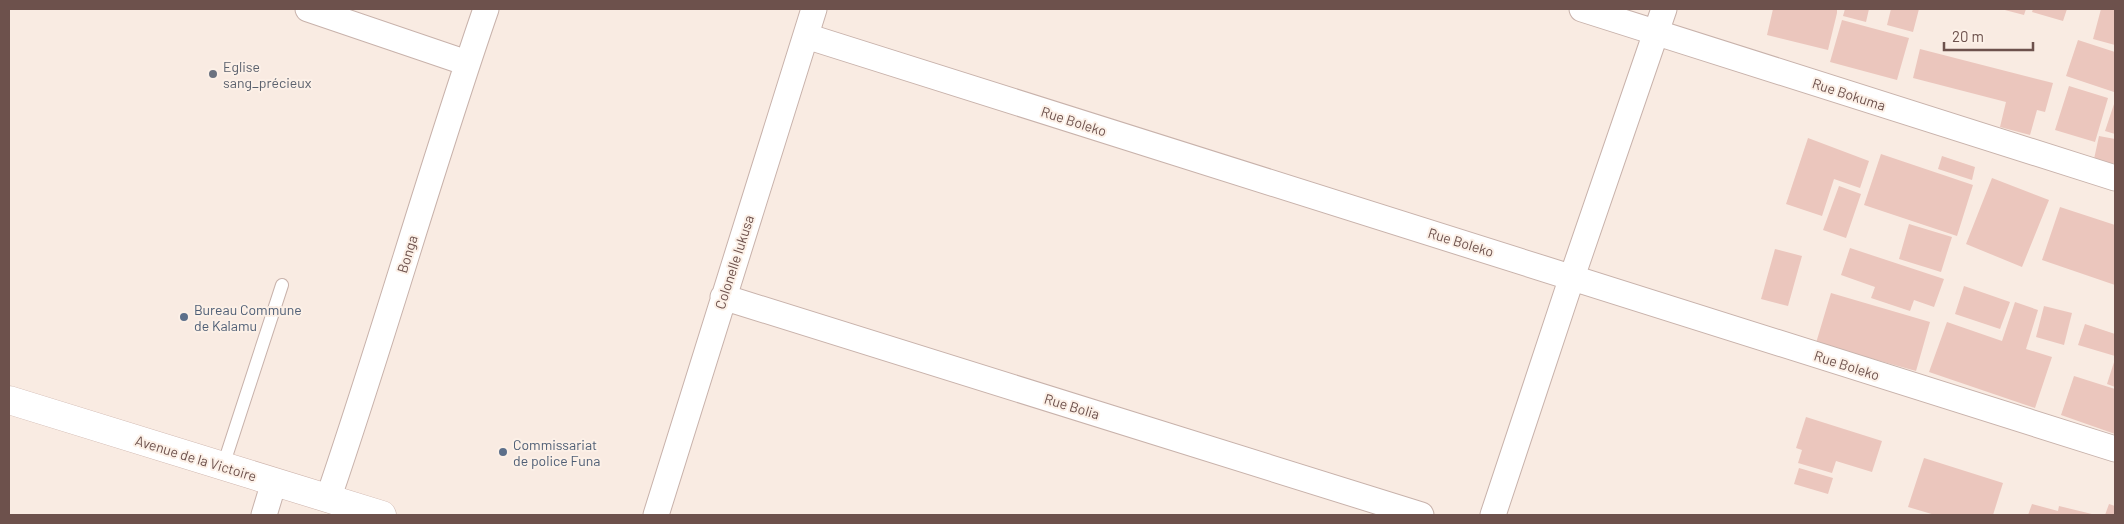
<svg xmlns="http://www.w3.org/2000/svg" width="2124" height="524" viewBox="0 0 2124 524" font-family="Barlow,sans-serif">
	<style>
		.building { fill: #ebc6bd }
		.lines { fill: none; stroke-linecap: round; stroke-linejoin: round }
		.service-casing { stroke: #c8b2ab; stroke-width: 14 }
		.minor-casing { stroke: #c8b2ab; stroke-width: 27 }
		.secondary-casing { stroke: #cdb3ab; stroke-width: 29 }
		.service { stroke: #fff; stroke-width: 12 }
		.minor { stroke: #fff; stroke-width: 25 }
		.secondary { stroke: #fff; stroke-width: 28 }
		.worship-dot { fill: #6b7280; stroke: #fcf0e7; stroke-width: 2 }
		.service-dot { fill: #5c6f8a; stroke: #fcf0e7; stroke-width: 2 }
		.labels { text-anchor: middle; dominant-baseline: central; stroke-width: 4; stroke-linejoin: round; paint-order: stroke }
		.worship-label { font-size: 14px; fill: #5b616d; stroke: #fcf0e7; text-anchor: start }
		.street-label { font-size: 14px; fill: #6d514c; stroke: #fcf0e7 }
		.service-label { font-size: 14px; fill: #4e5e75; stroke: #fcf0e7; text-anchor: start }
	</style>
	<rect width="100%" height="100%" fill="#f9ebe2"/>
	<path class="building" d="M1773,9h64v4l-9,37 -61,-15z
		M1845,9h24l-3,13 -23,-6z
		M1891,9h28l-6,23 -26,-7z
		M2001,9h25l-2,6z
		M2033,9h34l-4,12 -31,-9z
		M2101,9h14v36l-22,-6z
		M1842,20l67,18 -12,42 -67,-18z
		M2078,40l37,12 -1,40 -48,-16z
		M1920,49l133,34 -8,29 -8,-2 -7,25 -30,-8 6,-25 -93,-24z
		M2069,86l39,12 -13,44 -40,-12z
		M2115,101v33l-10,-3z
		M2099,136l16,3v25l-21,-5z
		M1808,138l61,23 -9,27 -26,-9 -12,37 -36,-12z
		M1881,154l92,31 -16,51 -93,-31z
		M1942,156l33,11 -3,13 -34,-11z
		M1992,178l57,22 -27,67 -56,-23z
		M1839,186l22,8 -15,44 -23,-8z
		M2060,207l55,18v60l-73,-25z
		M1909,224l43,13 -11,35 -42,-13z
		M1850,248l94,31 -10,28 -20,-7 -4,11 -39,-13 4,-11 -34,-12z
		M1775,249l27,7 -14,50 -27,-7z
		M1964,286l46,16 -10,27 -45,-15z
		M1831,293l99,29 -14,49 -100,-28z
		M2015,302l23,8 -12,39 26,8 -17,51 -106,-36 18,-50 55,19z
		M2044,306l28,7 -8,32 -28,-8z
		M2085,324l30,10v22l-37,-11z
		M2115,359v28l-8,-3z
		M2074,376l41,13v45l-54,-19z
		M1806,417l76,24 -10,31 -36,-11 -4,12 -34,-10 4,-13 -6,-2z
		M1924,458l79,25 -10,32h-58l-27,-8z
		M1799,468l34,10 -5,16 -34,-10z
		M2032,504l26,7 1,-5 37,9h-68z
		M2109,504l6,2v9h-10z"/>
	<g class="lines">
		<g class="service-casing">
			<path id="service" d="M223,466l59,-181"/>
		</g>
		<g class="minor-casing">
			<path id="minor" d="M308,9l159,54
				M1582,9l533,169
				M806,36l1309,413
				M723,297l698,218
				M328,499c56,-163 102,-328 158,-490
				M264,515l10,-33
				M656,515l158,-506
				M1493,515l79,-238 92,-268"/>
		</g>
		<g class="secondary-casing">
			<path id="secondary" d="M9,400l373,115"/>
		</g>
		<use href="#service" class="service"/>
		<use href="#minor" class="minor"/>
		<use href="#secondary" class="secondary"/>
	</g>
	<circle class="worship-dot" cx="213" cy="74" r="5"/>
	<g class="service-dot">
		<circle cx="184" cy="317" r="5"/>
		<circle cx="503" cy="452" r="5"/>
	</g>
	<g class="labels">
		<g class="worship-label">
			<text x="223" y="66">Eglise<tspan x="223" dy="16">sang_précieux</tspan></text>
		</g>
		<g class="street-label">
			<text transform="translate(1849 94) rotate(18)">Rue Bokuma</text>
			<text transform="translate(1074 121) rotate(18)">Rue Boleko</text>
			<text transform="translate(1461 242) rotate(17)">Rue Boleko</text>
			<text transform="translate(407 254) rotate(-73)">Bonga</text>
			<text transform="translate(734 262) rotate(-72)">Colonelle lukusa</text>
			<text transform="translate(1847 365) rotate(18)">Rue Boleko</text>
			<text transform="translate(1072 406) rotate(17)">Rue Bolia</text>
			<text transform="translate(196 458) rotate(17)">Avenue de la Victoire</text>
		</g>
		<g class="service-label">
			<text x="194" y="309">Bureau Commune<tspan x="194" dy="16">de Kalamu</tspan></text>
			<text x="513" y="444">Commissariat<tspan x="513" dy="16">de police Funa</tspan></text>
		</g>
	</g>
	<rect width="2124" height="524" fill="none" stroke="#6d514c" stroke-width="20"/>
	<path d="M1944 42v8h89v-8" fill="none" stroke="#6d514c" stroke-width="2.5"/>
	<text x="1952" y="42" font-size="15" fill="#6d514c" stroke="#fcf0e7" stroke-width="4" paint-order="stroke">20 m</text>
</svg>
